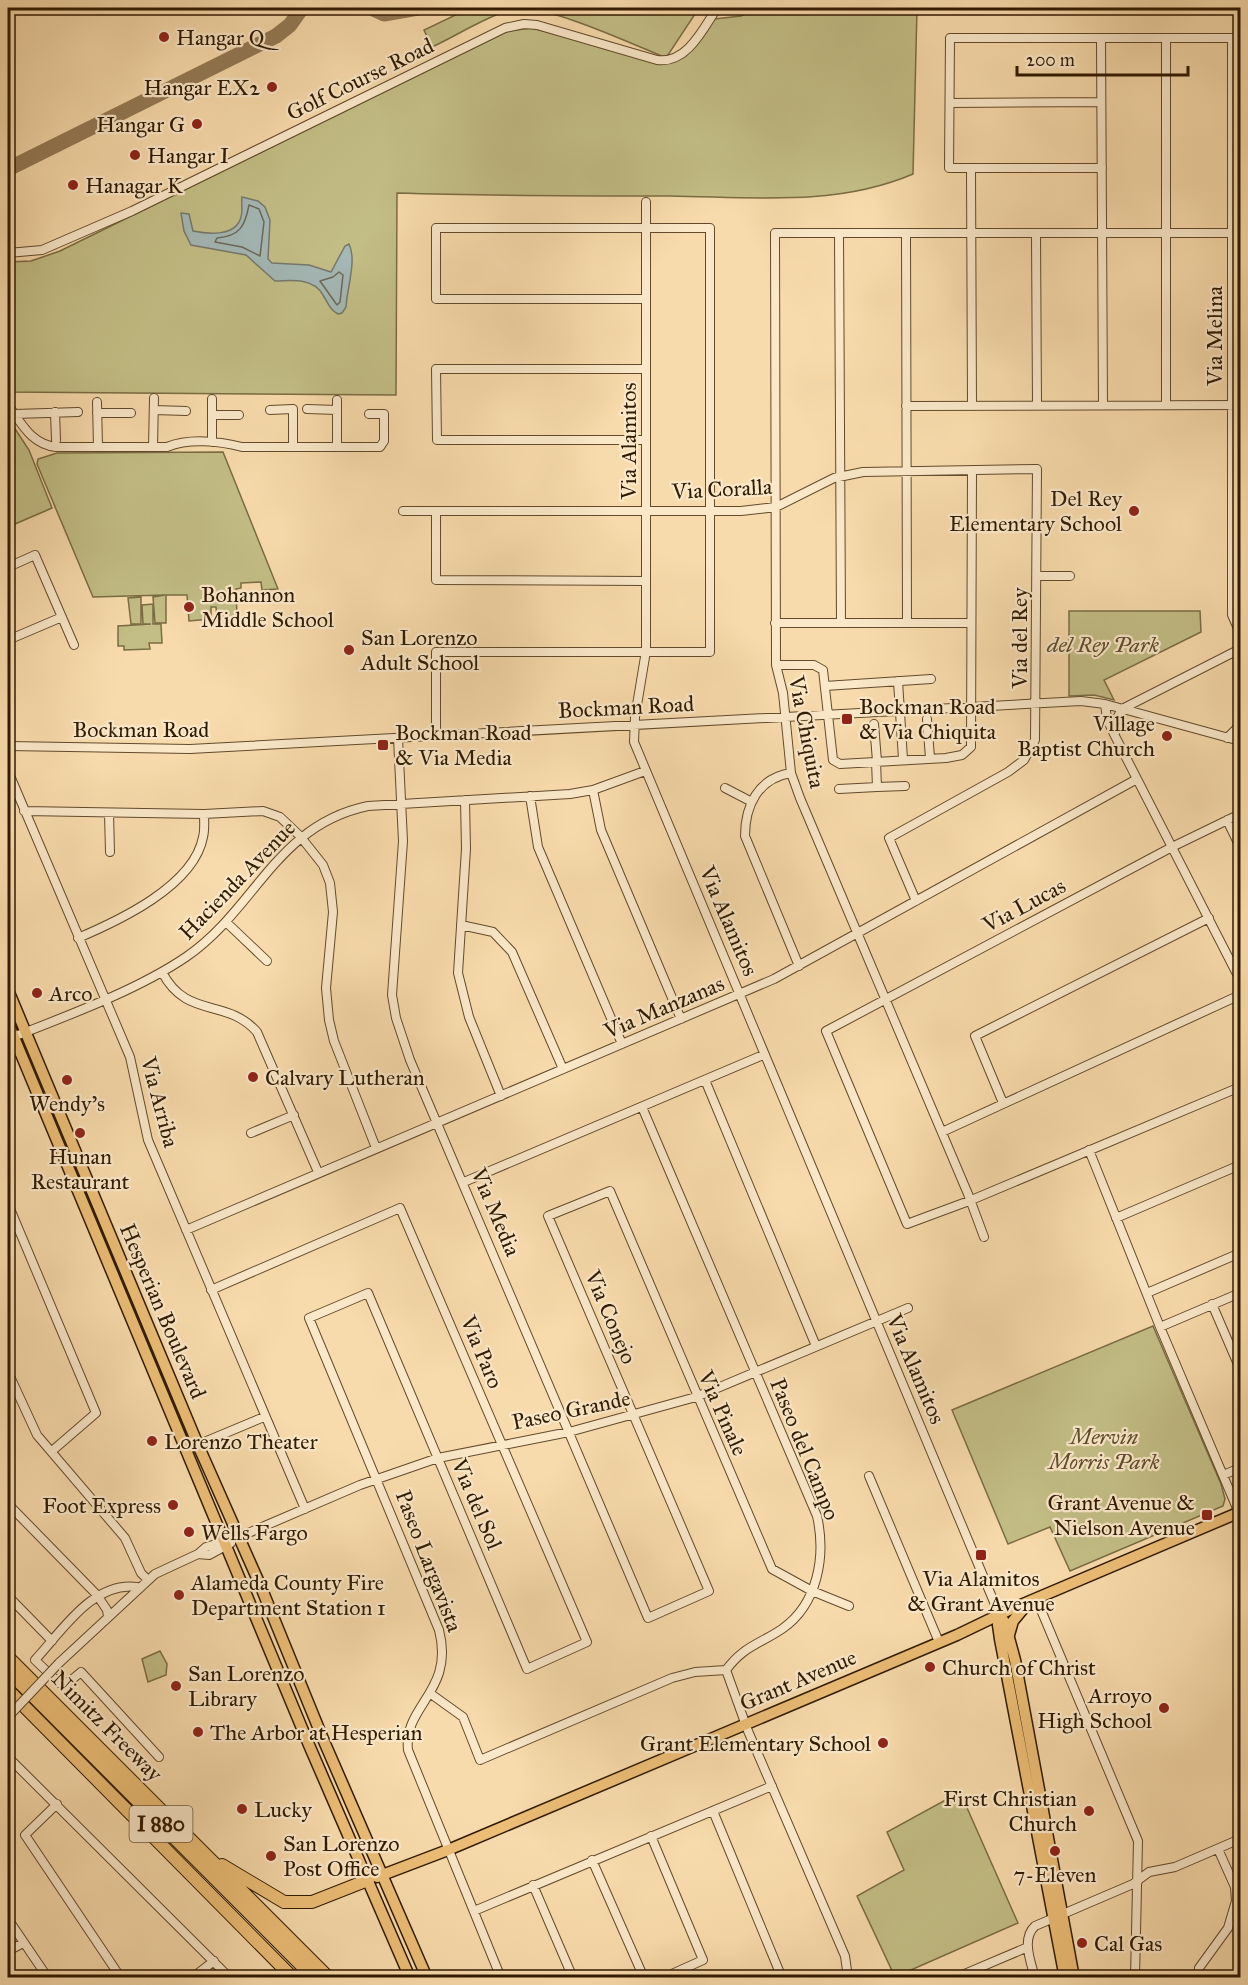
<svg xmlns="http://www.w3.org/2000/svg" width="1248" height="1985" viewBox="0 0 1248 1985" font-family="'IM FELL Great Primer',serif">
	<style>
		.green { fill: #c3be86; stroke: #7a6c43; stroke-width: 1.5 }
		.water { fill: #a4b8b6; stroke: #76796d; stroke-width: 1.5 }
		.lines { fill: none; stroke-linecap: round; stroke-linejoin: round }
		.shore { stroke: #6a695b; stroke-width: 1.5 }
		.taxiway { stroke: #947a56; stroke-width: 15 }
		.minor-casing { stroke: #624a2b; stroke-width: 10 }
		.major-casing { stroke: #301a00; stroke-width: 13 }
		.highway-casing { stroke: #301a00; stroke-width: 14 }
		.minor { stroke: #fae8c9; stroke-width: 8 }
		.major { stroke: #ecbe76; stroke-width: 10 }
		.highway { stroke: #ecbe76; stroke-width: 12 }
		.minor-bridge-casing { stroke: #624a2b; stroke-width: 10; stroke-linecap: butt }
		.minor-bridge { stroke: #fae8c9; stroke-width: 8 }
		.poi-dot { fill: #8f2418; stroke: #fae8c9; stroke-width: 2 }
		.labels { text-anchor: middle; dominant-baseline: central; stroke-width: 4.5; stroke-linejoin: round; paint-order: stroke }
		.shield { fill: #fae8c9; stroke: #6d583c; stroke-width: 1.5 }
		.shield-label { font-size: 21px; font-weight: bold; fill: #301a00 }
		.poi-label { font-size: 22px; fill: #301a00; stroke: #fae8c9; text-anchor: start }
		.street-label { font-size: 22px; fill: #301a00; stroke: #fae8c9 }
		.park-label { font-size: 22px; font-style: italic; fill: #5c4b28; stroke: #fae8c9 }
	</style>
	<rect width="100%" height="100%" fill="#f8dbac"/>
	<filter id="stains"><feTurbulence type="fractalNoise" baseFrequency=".00333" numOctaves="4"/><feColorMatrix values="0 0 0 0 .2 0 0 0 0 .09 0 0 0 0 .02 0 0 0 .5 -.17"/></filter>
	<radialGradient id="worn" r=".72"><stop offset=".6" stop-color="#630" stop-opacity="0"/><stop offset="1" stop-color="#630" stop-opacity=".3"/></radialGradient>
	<path class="green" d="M470,8h229l-31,47 -4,2c-32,-13 -118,-53 -148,-48 -22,3 -62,28 -84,38l-8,-17z
		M759,8h158l-4,166c-77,33 -161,23 -243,22 -91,0 -182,0 -273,-3l-1,202 -388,-3v-130l23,-1 29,-10 448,-220 24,-3 134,36 20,-8 28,-37 27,-3z
		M8,418l21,32 23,58 -44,19z
		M223,452l55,137 -16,1 -1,-8 -20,1v5l-5,1 1,29 -20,-1 -1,-10h-5v12l-22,2 -2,-26h-21v28h-11l-2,-26 12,-2 -72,2 -56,-133 1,-5 19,-6z
		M141,597v27h-10l-3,-26z
		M153,604v20h8l1,19h-13l1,6 -26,1v-4h-6v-20l33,-2h-8l-1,-19z
		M1069,611h131l1,21 -97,48 10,20 -20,-5 -25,1z
		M1153,1326l68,158 4,15 -2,7 -153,65 -20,-44 -42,17 -56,-134z
		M160,1651l7,13 -1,11 -18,7 -6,-23z
		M960,1792l58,131 -123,54 -38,-81 47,-26 -17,-38z"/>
	<path class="water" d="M242,197l16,4 7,6 5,13 -2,39 4,4 37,2 22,7 14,-26 4,-2c8,16 -2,44 -3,63l-4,6 -4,1c-8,-4 -10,-11 -15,-19 -9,-17 -31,-15 -48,-14l-29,-26 -55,-10 -7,-14 -3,-18 8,1 4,17c15,3 43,6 48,-14 2,-6 0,-13 1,-20z"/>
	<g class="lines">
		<path class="shore" d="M249,205l10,4 5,13 -4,34 -18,-9 -27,-5 2,-4c23,-2 28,-12 32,-33z
			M339,272l4,3 -3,27 -3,3 -17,-24 13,-4z"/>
		<path class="taxiway" d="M371,8l13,6 34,-6
			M8,169l268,-133 14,-11 12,-17"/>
		<g class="minor-casing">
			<path id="minor" d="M1232,38v577l8,18
				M1101,39l2,366
				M950,103l151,-1
				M971,168l1,238
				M1102,168h-153l1,-130h290
				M646,202v449l-11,66 -1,25 365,872
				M839,233l2,390
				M906,233l1,390
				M1036,233l1,172
				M8,253l34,-3 90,-39 373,-183 19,-4 13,1 120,35c30,4 46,-31 60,-52
				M646,369h-210l1,71h209
				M212,399v43
				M97,402l1,45
				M8,405c14,19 23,39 48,42h111c22,-9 52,-6 75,0h138l4,-6v-27h-15
				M1166,405v-367
				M906,406l334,-1
				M307,409l30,1
				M154,410l32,1
				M270,410l23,-1v38
				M55,412l1,28
				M97,413h34
				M15,414l63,-2
				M212,415h27
				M153,447l1,-49
				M337,447v-47
				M403,511h338l35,-4 58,-29 29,-6 174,-3 -2,271 -11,20 -16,12 -119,66 27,63
				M436,511v69l210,1
				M15,564l20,-9 39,90
				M1037,576h33
				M775,623h196
				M8,640l54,-23
				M776,665h38l9,5 10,90 7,4 106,-6 16,-3 9,-8 1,-276
				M898,681l5,78
				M825,686l106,-7
				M1105,704l2,15 8,17 125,244
				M927,719l3,39
				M874,724l3,37
				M1115,733l1,-13 6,-11 118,-60
				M436,736v-84h274v-424h-274v71h210
				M398,738l5,103 -11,154 4,23 14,42 238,558 61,-27 -161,-375 62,-25 162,378 40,22 37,15
				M1227,738l13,-13
				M8,746l182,3 891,-48 24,3 135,37
				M8,771l122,286 18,83 157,369
				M791,773c-33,5 -46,33 -46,63l54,130
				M877,787l28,-1
				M725,788l25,13
				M839,789l38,-2 -1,-26
				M593,790l8,40 80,189
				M530,796l8,51 84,197
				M465,800l1,49 -8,124 11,44 32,79
				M24,811l180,3 59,-3 17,6 20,19 23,29 7,18 3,29 -7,76 3,32 5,21 42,107
				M109,813l1,39
				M1240,814l-68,33 -346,184 81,193 62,-23 271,-114
				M1227,820l13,27
				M226,922l41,39
				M461,925l32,7 19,20 51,117
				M78,938c40,-17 116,-52 125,-101 2,-7 1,-16 1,-23
				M162,972c25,48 64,25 95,60l61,140
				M8,1039c56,-22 128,-48 178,-82 70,-48 90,-132 182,-151l202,-12 23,-4 52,-19
				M705,1080l111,266
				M1003,1103l-28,-67 234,-118
				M642,1107l175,409c9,40 1,88 -35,113 -24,16 -38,17 -56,41
				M942,1132l298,-137
				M251,1133l43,-18
				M1089,1150l71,177 79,186
				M464,1182l299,-127
				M8,1204l88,209 -44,38
				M1116,1218l124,-53
				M186,1230l588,-251 363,-200
				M984,1237l-16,-43 -168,-396 -9,-25 -8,-80 -7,-28 -1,-432h465
				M211,1290l189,-82 187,434 -60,27 -159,-376 -59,25 130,312c16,62 -36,75 -31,120l93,228
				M1147,1293l93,-40
				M1212,1304l28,65
				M1160,1327l80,-34
				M8,1372l29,63 88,103 16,35 6,6
				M185,1450l79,-33
				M1223,1475l17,-7
				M869,1476l70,166
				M8,1504l89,91 10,15 1,6
				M198,1554l11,1 22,-12
				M137,1587c-44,-6 -75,44 -102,73l24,23 10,-1 12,-10 78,85
				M8,1596l44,45
				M1036,1598l102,243 -3,137
				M59,1663l96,-89 43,-20 8,-7 33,-10 121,-52 78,-27 131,-26 127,-35 212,-89
				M726,1670l22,61 97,225 3,22
				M431,1694l32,23 17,43 192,-82 23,-6 31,-2
				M8,1757l222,221
				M57,1804l-32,31 96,143
				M713,1811l69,167
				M651,1836l52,124 -40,18
				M592,1860l52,118
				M533,1885l40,93
				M474,1911l298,-125
				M8,1919l40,59
				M8,1951l15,-8
				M192,1978l22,-17
				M955,1978l73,-31
				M1035,1978c-4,-16 -14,-39 0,-52l98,-42 16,-12 26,-5 65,-28
				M1198,1978l1,-10 29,-40 8,-27 -1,-14 -17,-38"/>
		</g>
		<g class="major-casing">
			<path id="major" d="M8,990l190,455 63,142 62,152 104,239
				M8,1023l301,722 101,233
				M999,1614l6,9 10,37 59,318
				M999,1614l-1,11 2,14 65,339
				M1009,1635l4,-14 15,-18
				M377,1877l71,-27 509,-215 52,-25 231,-98"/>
		</g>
		<g class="highway-casing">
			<path id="highway" d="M8,1657l321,321
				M8,1671l306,307
				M8,1690l285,288
				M222,1865l62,37h28l56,-22"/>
		</g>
		<use href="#minor" class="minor"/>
		<use href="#major" class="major"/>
		<use href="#highway" class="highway"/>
		<g class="minor-bridge-casing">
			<path id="minor-bridge" d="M8,1717l51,-54"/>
		</g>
		<use href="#minor-bridge" class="minor-bridge"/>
	</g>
	<g class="poi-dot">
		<circle cx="164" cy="37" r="6"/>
		<circle cx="272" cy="87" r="6"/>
		<circle cx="197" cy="124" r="6"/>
		<circle cx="135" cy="155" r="6"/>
		<circle cx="73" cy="185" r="6"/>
		<circle cx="1134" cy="511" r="6"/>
		<circle cx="189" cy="607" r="6"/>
		<circle cx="349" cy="650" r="6"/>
		<rect x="841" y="713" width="12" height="12" rx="3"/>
		<circle cx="1167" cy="736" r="6"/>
		<rect x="377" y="739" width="12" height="12" rx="3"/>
		<circle cx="37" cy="993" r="6"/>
		<circle cx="253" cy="1077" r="6"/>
		<circle cx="67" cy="1080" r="6"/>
		<circle cx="80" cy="1133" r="6"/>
		<circle cx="152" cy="1441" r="6"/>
		<circle cx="173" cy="1505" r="6"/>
		<rect x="1201" y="1509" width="12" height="12" rx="3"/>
		<circle cx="189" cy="1532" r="6"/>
		<rect x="975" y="1549" width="12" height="12" rx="3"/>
		<circle cx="179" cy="1595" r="6"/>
		<circle cx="930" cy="1667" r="6"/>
		<circle cx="176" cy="1686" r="6"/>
		<circle cx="1164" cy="1708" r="6"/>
		<circle cx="198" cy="1732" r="6"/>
		<circle cx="883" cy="1743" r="6"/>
		<circle cx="242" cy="1809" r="6"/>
		<circle cx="1089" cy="1811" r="6"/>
		<circle cx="1055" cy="1851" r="6"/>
		<circle cx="271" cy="1856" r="6"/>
		<circle cx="1082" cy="1943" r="6"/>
	</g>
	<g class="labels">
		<rect class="shield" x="129.5" y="1806" width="63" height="36" rx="4.5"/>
		<g class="shield-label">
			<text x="161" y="1824">I 880</text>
		</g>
		<g class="poi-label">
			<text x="176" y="37">Hangar Q</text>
			<text x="260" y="87" text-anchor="end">Hangar EX2</text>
			<text x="185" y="124" text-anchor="end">Hangar G</text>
			<text x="147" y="155">Hangar I</text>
			<text x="85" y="185">Hanagar K</text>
			<text x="1122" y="498" text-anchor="end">Del Rey<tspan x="1122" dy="25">Elementary School</tspan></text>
			<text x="201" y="594">Bohannon<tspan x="201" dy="25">Middle School</tspan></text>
			<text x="361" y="637">San Lorenzo<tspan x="361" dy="25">Adult School</tspan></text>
			<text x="859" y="706">Bockman Road<tspan x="859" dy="25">&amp; Via Chiquita</tspan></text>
			<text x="1155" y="723" text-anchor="end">Village<tspan x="1155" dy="25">Baptist Church</tspan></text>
			<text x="395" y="732">Bockman Road<tspan x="395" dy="25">&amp; Via Media</tspan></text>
			<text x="49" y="993">Arco</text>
			<text x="265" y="1077">Calvary Lutheran</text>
			<text x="67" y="1103" text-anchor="middle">Wendy's</text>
			<text x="80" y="1156" text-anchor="middle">Hunan<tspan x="80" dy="25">Restaurant</tspan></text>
			<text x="164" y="1441">Lorenzo Theater</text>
			<text x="1195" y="1502" text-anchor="end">Grant Avenue &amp;<tspan x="1195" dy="25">Nielson Avenue</tspan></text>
			<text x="161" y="1505" text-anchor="end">Foot Express</text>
			<text x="201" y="1532">Wells Fargo</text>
			<text x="981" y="1578" text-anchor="middle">Via Alamitos<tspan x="981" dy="25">&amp; Grant Avenue</tspan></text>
			<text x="191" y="1582">Alameda County Fire<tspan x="191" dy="25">Department Station 1</tspan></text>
			<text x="942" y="1667">Church of Christ</text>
			<text x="188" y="1673">San Lorenzo<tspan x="188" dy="25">Library</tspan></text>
			<text x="1152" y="1695" text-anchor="end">Arroyo<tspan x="1152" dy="25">High School</tspan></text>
			<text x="210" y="1732">The Arbor at Hesperian</text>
			<text x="871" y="1743" text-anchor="end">Grant Elementary School</text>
			<text x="1077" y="1798" text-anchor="end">First Christian<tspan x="1077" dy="25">Church</tspan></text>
			<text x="254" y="1809">Lucky</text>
			<text x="283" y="1843">San Lorenzo<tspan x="283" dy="25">Post Office</tspan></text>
			<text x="1055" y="1874" text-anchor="middle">7-Eleven</text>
			<text x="1094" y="1943">Cal Gas</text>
		</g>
		<g class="street-label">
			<text transform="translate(360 79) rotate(-26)">Golf Course Road</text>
			<text transform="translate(1214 336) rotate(-90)">Via Melina</text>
			<text transform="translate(628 441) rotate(-90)">Via Alamitos</text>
			<text transform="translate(722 489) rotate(-3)">Via Coralla</text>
			<text transform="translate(1019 638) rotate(-90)">Via del Rey</text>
			<text transform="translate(626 707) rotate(-3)">Bockman Road</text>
			<text x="141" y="729">Bockman Road</text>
			<text transform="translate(807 732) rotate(79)">Via Chiquita</text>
			<text transform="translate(237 880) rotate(-46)">Hacienda Avenue</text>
			<text transform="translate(1024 905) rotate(-28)">Via Lucas</text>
			<text transform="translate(729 921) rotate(67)">Via Alamitos</text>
			<text transform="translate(664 1007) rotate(-23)">Via Manzanas</text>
			<text transform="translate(160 1102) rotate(75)">Via Arriba</text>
			<text transform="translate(496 1212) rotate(67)">Via Media</text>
			<text transform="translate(163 1311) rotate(67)">Hesperian Boulevard</text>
			<text transform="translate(611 1317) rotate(67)">Via Conejo</text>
			<text transform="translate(482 1352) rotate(67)">Via Paro</text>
			<text transform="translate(916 1369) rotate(67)">Via Alamitos</text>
			<text transform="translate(571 1410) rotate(-12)">Paseo Grande</text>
			<text transform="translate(723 1413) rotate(66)">Via Pinale</text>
			<text transform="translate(805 1449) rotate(68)">Paseo del Campo</text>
			<text transform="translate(477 1504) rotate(67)">Via del Sol</text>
			<text transform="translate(429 1561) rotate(69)">Paseo Largavista</text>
			<text transform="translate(798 1680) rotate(-23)">Grant Avenue</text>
			<text transform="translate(107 1726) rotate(45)">Nimitz Freeway</text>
		</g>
		<g class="park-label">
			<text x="1103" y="644">del Rey Park</text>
			<text x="1104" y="1436">Mervin<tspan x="1104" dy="25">Morris Park</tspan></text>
		</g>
	</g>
	<rect width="1248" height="1985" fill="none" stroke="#f8dbac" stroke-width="30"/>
	<rect x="9" y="9" width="1230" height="1967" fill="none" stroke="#301a00" stroke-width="3"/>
	<rect x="15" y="15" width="1218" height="1955" fill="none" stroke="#301a00" stroke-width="1.5"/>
	<path d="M1017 66v9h171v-9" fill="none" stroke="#301a00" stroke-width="3"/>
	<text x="1026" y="66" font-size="18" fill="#301a00" stroke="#fae8c9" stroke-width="4.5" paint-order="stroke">200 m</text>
	<rect width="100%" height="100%" filter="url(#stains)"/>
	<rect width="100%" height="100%" fill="url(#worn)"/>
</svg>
